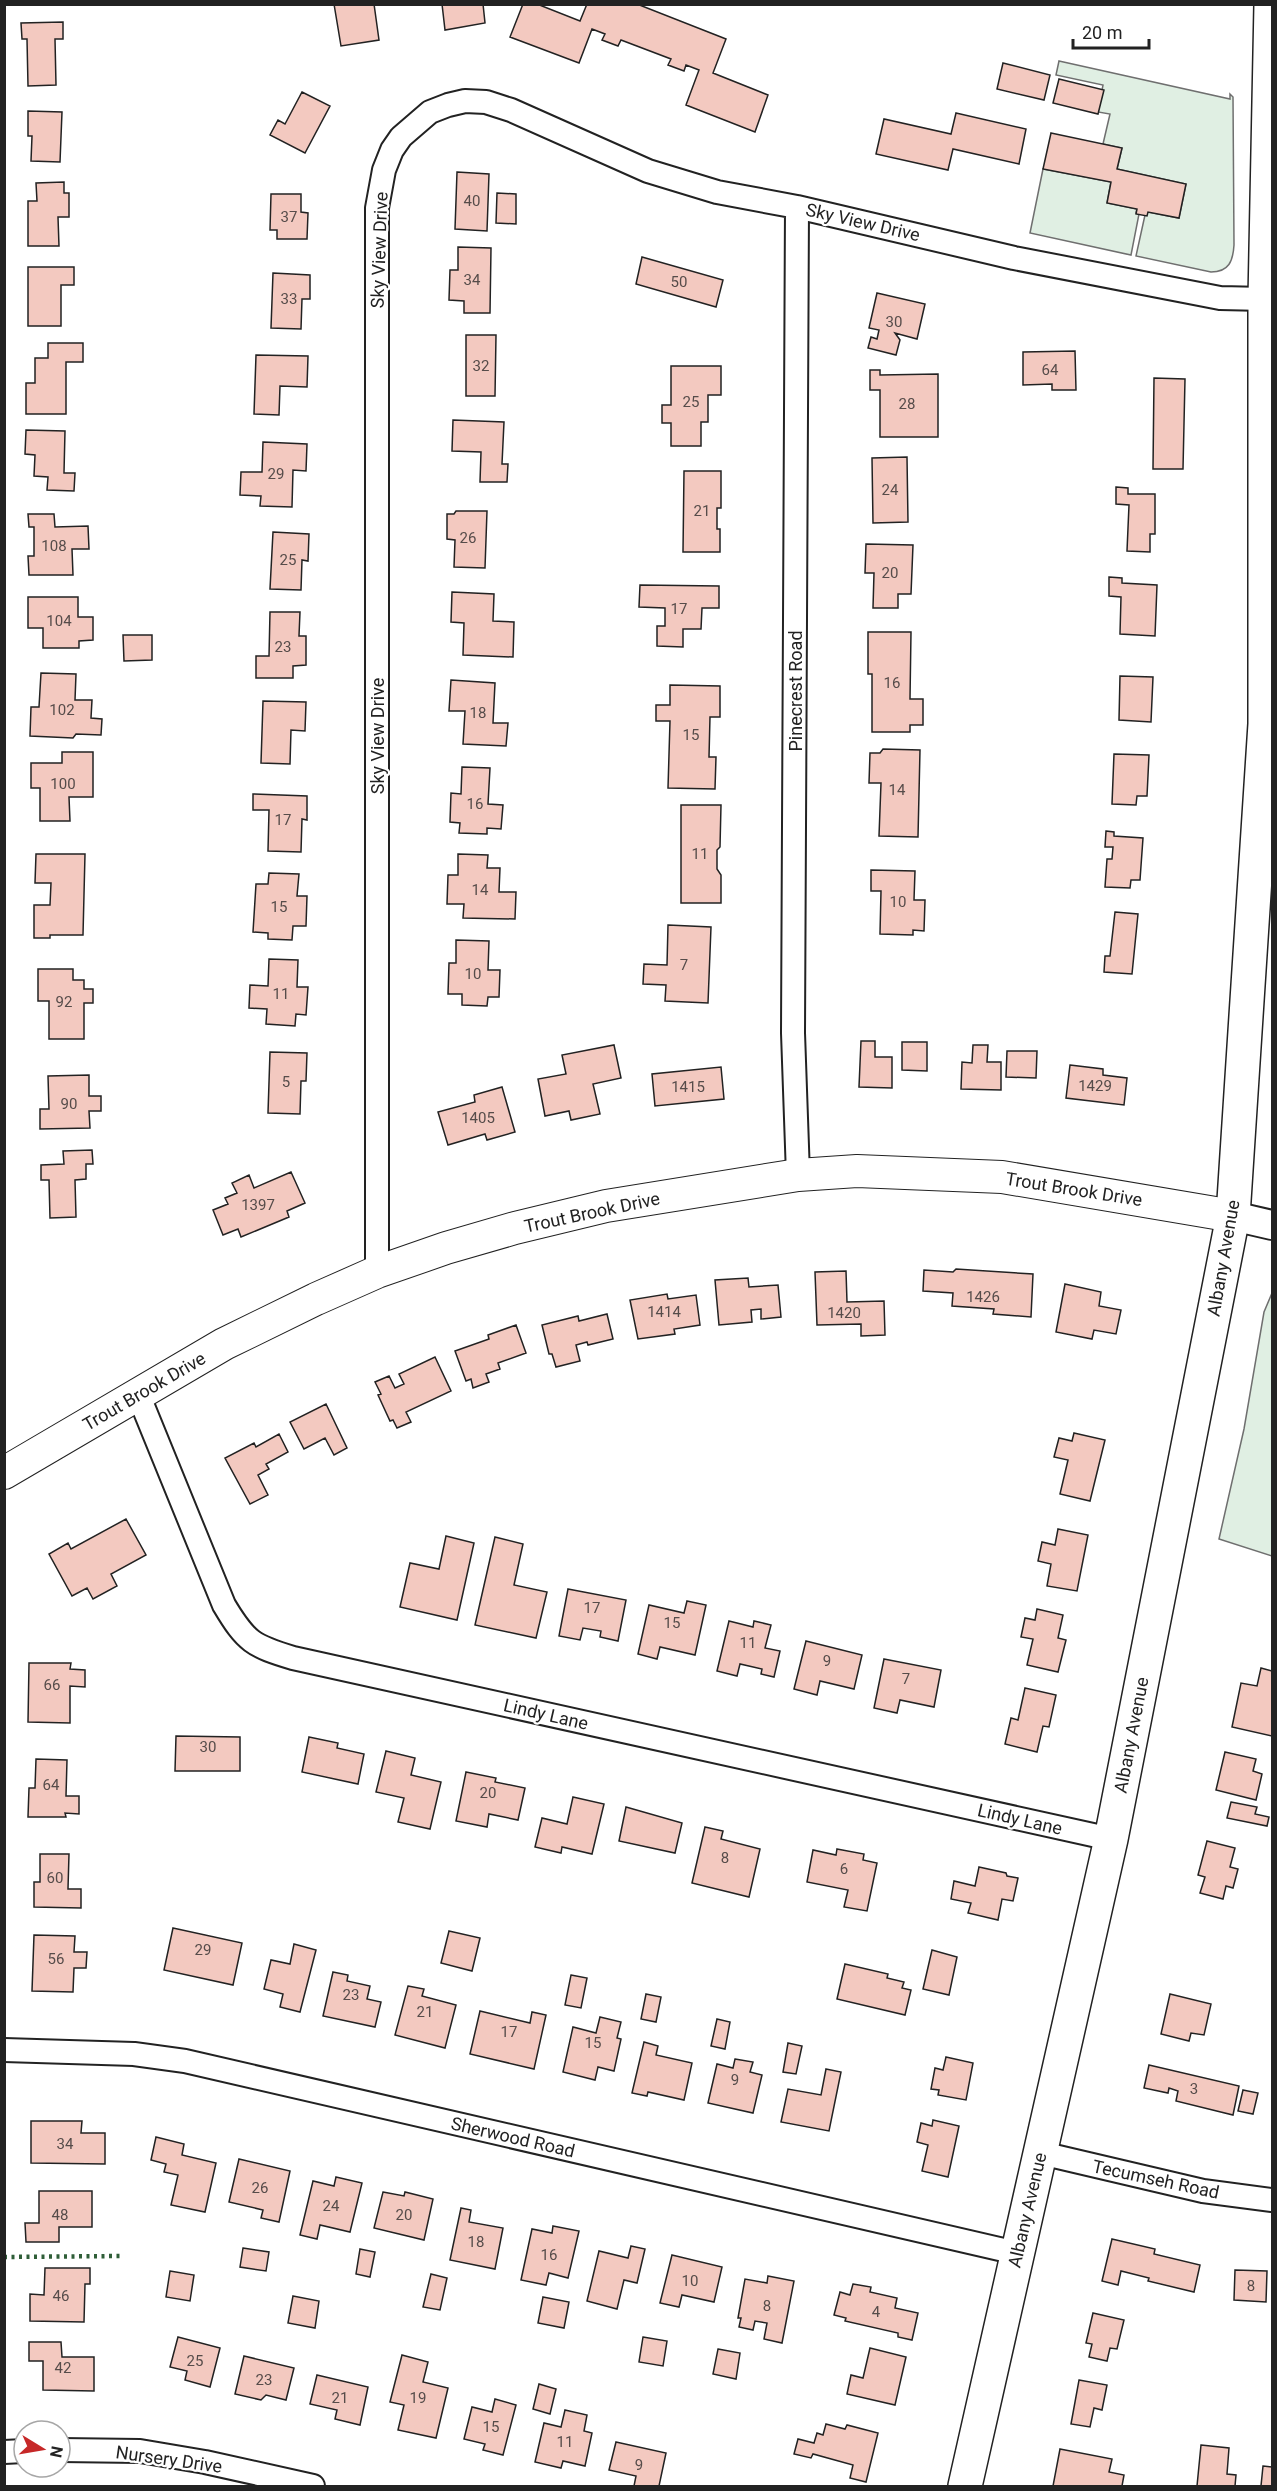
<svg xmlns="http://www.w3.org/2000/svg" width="1277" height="2491" viewBox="0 0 1277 2491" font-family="Roboto,sans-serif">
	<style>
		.green { fill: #e0efe3; stroke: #6f6f6f; stroke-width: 1.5 }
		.building { fill: #f3c9c0; stroke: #222; stroke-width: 1.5 }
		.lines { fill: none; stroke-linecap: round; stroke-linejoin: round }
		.minor-casing { stroke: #222; stroke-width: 26 }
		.tertiary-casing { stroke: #222; stroke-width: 32 }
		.secondary-casing { stroke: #222; stroke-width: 34 }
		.trunk-casing { stroke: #222; stroke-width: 36 }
		.minor { stroke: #fff; stroke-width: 22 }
		.tertiary { stroke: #fff; stroke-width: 28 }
		.secondary { stroke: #fff; stroke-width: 32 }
		.trunk { stroke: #fff; stroke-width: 33 }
		.hedge { stroke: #2f5e38; stroke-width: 4.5; stroke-dasharray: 3 4.5; stroke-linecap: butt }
		.labels { text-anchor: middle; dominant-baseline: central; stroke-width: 4.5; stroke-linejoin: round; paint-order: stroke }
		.number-label { font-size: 15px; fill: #564c4a }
		.street-label { font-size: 18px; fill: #222; stroke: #fff }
	</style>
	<rect width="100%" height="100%" fill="#fff"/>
	<path class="green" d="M1059,61l171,38v-5l3,3 1,148c-1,16 -5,27 -23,27l-75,-16 9,-41 3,-3 31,6 7,-34 -69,-15 5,-21 -19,-4 7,-30 -12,-2 5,-27 -47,-10z
		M1043,169l68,13 -4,21 30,6 -1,4 3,1 -8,41 -101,-22z
		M1272,1293v263l-53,-17 25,-110 20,-117z"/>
	<path class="building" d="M334,4h40l5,36 -38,6z
		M442,4h41l2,19 -40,7z
		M523,4h14l43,17 7,-17h50l89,35 -13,34 55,22 -13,37 -69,-27 13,-35 -13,-5 -2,6 -16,-6 3,-6 -50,-19 -3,6 -16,-6 3,-6 -13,-5 -13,34 -69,-26z
		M63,22v17h-8l1,46 -28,1 -1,-47h-5l-1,-16z
		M1003,63l47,12 -6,25 -47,-11z
		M1059,79l45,11 -6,24 -45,-11z
		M302,92l28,14 -25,47 -35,-18 8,-15 7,4z
		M28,111l34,1 -2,50 -29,-1 1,-25h-4z
		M956,113l70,16 -7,35 -66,-15 -5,21 -72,-16 8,-35 67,15z
		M1051,133l71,15 -5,21 69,15 -7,34 -31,-6 -1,4 -11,-2 1,-5 -30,-6 4,-21 -68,-13z
		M457,172l32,2 -2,57 -32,-2z
		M64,182v11h5v24h-11l1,29h-31v-45h9l-1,-18z
		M497,193l19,1v30l-20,-1z
		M271,194h30v18l7,1 -1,26h-30v-9h-7z
		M458,247l33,1 -1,65h-26v-12l-15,-1 1,-30h8z
		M642,257l81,23 -7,27 -80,-23z
		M28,267h46v18h-13v41h-33z
		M273,273l37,2v24h-8l-1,30 -30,-1z
		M877,293l48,11 -8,35 -22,-6 5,7 -4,15 -28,-7 3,-11 6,2 2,-9 -10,-2z
		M466,335h30l-1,61h-29z
		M48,343h35v19h-17v52h-40v-31h9v-25h13z
		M1075,351l1,39h-24v-6l-29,1v-33z
		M256,355l52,1 -1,31 -27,-1 -1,29 -25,-1z
		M671,366h50v29h-13v27h-7v24h-30v-23h-9v-18h9z
		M870,370h10v5l58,-1v63h-58v-47h-10z
		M1154,378l31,1 -2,90h-30z
		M453,420l51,2 -2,42h6l-1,18h-27l1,-30 -29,-1z
		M26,430l39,1 -1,42h11l-1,18 -27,-1 1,-13 -14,-1 1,-21 -10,-1z
		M263,442l44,2 -1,27 -13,-1 -1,37 -32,-1 1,-10 -21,-1 1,-23h21z
		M907,457l1,65 -35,1 -1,-65z
		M684,471h37v37h-4v21h3v23h-37z
		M1116,487l12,1v6h27v40h-5v18l-23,-1 2,-46 -13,-1z
		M456,511h31l-2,57 -31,-1 1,-27 -8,-1v-25h7z
		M28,514h26l1,13 33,-1 1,23h-17l1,26h-44l-1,-19h6v-29h-5z
		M273,532l36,2 -1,27 -6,-1 -1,30 -31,-1z
		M866,544l47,1 -2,49h-13v14h-25l1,-35h-9z
		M1109,577l13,1v5l35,2 -2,51 -35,-2 1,-37 -12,-1z
		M640,585l79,1v22h-17l-1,21h-18v18l-26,-1v-20h8v-18l-26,-1z
		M452,592l42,2 -1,27 21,1 -1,35 -50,-2 1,-32 -13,-1z
		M28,597h50v20h15v23l-14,1v7h-36v-20h-15z
		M270,612h30l-1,24h7v29l-13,1v12h-37v-22h13z
		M868,632h43l-1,67h13v26h-13v7h-38v-58h-4z
		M123,635h29v25l-28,1z
		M41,673l35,1 -1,26h17l-1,18 11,1 -1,16 -25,-1 -3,4 -43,-2 1,-29h8z
		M1120,676l33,1 -2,45 -32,-2z
		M451,680l44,3 -2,40h15l-2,23 -43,-2 2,-33h-16z
		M670,685l50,1v31h-10l-1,40h7l-1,32 -47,-1 2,-67h-14v-16h14z
		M263,701l43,1 -1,29 -14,-1 -1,34 -29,-1z
		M883,749l37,1 -2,87 -39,-1 2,-53h-12l1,-30h10z
		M62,752h31v45h-24l1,24h-30v-33h-9v-25h31z
		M1114,754l35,1 -2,41h-10l-1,9 -24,-1z
		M462,767l28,1 -2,36 15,1 -2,24 -14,-1v6l-28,-1 1,-10 -10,-1 1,-29 10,1z
		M253,794l54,2v24l-5,-1 -1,33 -33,-1 1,-41h-16z
		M681,805h40l-1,42 -3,3v19l4,6v28h-40z
		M1106,831l8,1v4l29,2 -3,42h-9l-1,8 -25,-1 2,-28h5l1,-12h-8z
		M36,854h49l-2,81h-33v3h-16v-33h16l1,-22h-16z
		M458,854l30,1 -1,13h13l-1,24h17l-1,27 -52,-1 1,-14h-17l1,-29h10z
		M871,870l44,1 -1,29h11l-1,31 -11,-1v5l-33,-1 1,-43h-10z
		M269,873l30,1 -2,22h10l-1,30h-13l-1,14 -24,-1v-6l-15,-1 3,-48h12z
		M1115,912l23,2 -6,60 -28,-2 1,-16h5z
		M668,925l43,2 -3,76 -43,-2 1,-16 -23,-1 1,-20 23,1z
		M456,940l33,1 -1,29h12l-1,27h-11l-1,9 -25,-1v-11h-14l1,-31h7z
		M269,959l29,1 -1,27h11l-2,28 -10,-1 -1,12 -29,-2 1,-15 -18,-1 1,-23 18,1z
		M38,969h35v11h11v9h9v14h-9v36h-35v-38h-11z
		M861,1041h14v16h17v31l-33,-1z
		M902,1042h25v29l-25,-1z
		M614,1045l7,33 -28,6 7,30 -29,6 -2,-9 -24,5 -7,-37 28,-5 -4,-19z
		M973,1045h15l-1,17h14v28l-40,-1 1,-27 10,1z
		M1007,1051h30l-1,27 -30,-1z
		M270,1052l37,1 -1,28h-5l-1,33 -32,-1z
		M1070,1065l33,4v6l24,3 -3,27 -58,-7z
		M721,1067l3,32 -69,7 -3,-32z
		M89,1075v21h12v15h-12l1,17 -50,1v-20h9l-1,-33z
		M502,1087l13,45 -28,8 -2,-6 -37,11 -10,-33 37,-10 -1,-7z
		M92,1150l1,14h-7v15l-11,1 1,37 -26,1 -1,-38h-8v-15l23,-1 -1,-13z
		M291,1172l14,31 -18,8 2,6 -48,20 -3,-8 -15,6 -10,-25 15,-6 -3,-6 12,-5 -5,-10 17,-8 5,13z
		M956,1269l77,5 -2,43 -38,-3 1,-5 -42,-3 1,-13 -30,-2 1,-21 29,2z
		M846,1271l1,31 37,-1 1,34 -24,1v-12l-44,1 -2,-53z
		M748,1278l1,9 29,-2 3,32 -20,2v-10l-10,1 1,12 -33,3 -4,-45z
		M1065,1284l36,8 -2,14 22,4 -5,24 -22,-4 -2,9 -36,-7z
		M667,1294l1,5 28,-4 4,30 -26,4 1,5 -37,5 -8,-39z
		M607,1314l6,25 -25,6 -1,-3 -11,3 4,16 -24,6 -4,-13h-3l-7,-29 36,-9 1,5z
		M516,1325l10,28 -28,10 2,6 -14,5 3,8 -16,6 -2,-9 -5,2 -11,-30 34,-12 -1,-4z
		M435,1357l16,34 -45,21 5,10 -14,6 -4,-8 -3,1 -12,-26 3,-1 -6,-12 14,-6 6,12 9,-4 -5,-10z
		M326,1404l21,44 -13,7 -9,-17 -21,11 -14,-27z
		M1074,1433l31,7 -15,61 -30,-7 8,-34 -14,-3 5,-19 13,3z
		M279,1434l9,18 -22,12 3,5 -11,6 10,20 -18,9 -25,-46 29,-15 2,4z
		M126,1519l20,36 -35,19 6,12 -24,13 -6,-11 -15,8 -23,-42 19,-11 3,6z
		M1058,1529l30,6 -11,56 -30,-5 4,-22 -13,-3 4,-19 13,3z
		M446,1536l28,7 -17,77 -57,-13 10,-44 29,6z
		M495,1537l28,7 -9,41 33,7 -11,46 -61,-13z
		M568,1589l58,11 -8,41 -18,-4 1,-6 -18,-3 -3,12 -21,-4z
		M687,1601l19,4 -11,50 -35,-8 -3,12 -19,-5 11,-49 35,8z
		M1037,1609l26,6 -5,23 8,2 -8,32 -31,-7 6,-26 -12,-2 4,-19 10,2z
		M729,1621l24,6 1,-6 17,4 -6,23 15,3 -6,26 -13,-3 1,-5 -22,-5 -3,12 -20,-5z
		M806,1641l56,14 -8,34 -34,-8 -3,14 -23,-6z
		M884,1659l57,11 -7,37 -34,-7 -3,13 -23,-5z
		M29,1663h42l-1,6 15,1v17l-15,-1v37l-42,-1z
		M1261,1668l11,3v65l-40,-9 9,-44 16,3z
		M1025,1688l31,7 -7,32 -6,-1 -6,26 -32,-8 6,-26 7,2z
		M176,1736l64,1v34h-65z
		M309,1737l29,6 -1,5 27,6 -6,30 -56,-12z
		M386,1751l29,7 -4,17 30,7 -11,47 -32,-7 6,-24 -28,-6z
		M1225,1752l31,7 -3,12 9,3 -6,26 -40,-10z
		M36,1759l31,1 -1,36h13v18l-14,-1 1,4h-38l1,-29h6z
		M466,1772l30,6 -1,4 30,6 -7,32 -29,-6 -2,13 -31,-6z
		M573,1797l31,7 -12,50 -30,-7 -1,6 -26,-6 7,-29 25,6z
		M1231,1802l26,5 -2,7 14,3 -2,9 -40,-8z
		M626,1807l56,16 -7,30 -56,-12z
		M705,1827l18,4 -2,8 39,10 -11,48 -57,-14z
		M1207,1841l28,7 -5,19 8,2 -5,19 -7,-2 -3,13 -23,-6 5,-16 -7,-2z
		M837,1849l27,5 -1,6 14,3 -10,48 -23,-4 4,-17 -41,-8 6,-32 23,5z
		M40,1854h29l-1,35h13v19l-47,-1v-25h6z
		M979,1867l27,6 1,3 11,2 -5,23 -11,-2 -4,21 -30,-7 3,-10 -20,-4 3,-18 21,5z
		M173,1928l69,15 -9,42 -69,-15z
		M449,1931l31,7 -8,33 -31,-8z
		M34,1935l41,1 -1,16h13l-1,16h-12l-1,24 -41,-1z
		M294,1944l22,6 -16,62 -20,-5 3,-13 -19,-5 7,-29 19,4z
		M932,1950l25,7 -8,38 -26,-6z
		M845,1964l43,10 -1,4 17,4 -2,6 9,2 -6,25 -68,-16z
		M333,1972l15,3 -1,6 23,5 -3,13 14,3 -6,25 -52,-11z
		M571,1975l16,3 -6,30 -16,-3z
		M408,1986l16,3 -2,7 34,9 -11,43 -50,-13z
		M646,1994l15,3 -5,25 -15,-3z
		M1170,1994l41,10 -7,31 -13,-2 -2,8 -28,-7z
		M480,2011l50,12 2,-11 14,3 -12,54 -64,-15z
		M600,2017l21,5 -4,16 4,1 -7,32 -16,-4 -3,13 -32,-8 10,-45 23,6z
		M717,2019l13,3 -5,27 -14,-3z
		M644,2042l14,4 -2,9 36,8 -8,37 -36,-8 -1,4 -15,-3z
		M788,2043l14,3 -6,28 -13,-2z
		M946,2057l27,6 -7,37 -28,-5 1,-5 -8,-1 4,-21 8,2z
		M735,2059l18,3 -3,10 12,3 -9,38 -45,-10 9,-39 16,4z
		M1149,2065l90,21 -6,29 -57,-14 2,-10 -9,-3 -1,5 -24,-5z
		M826,2069l15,3 -12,59 -48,-9 7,-33 33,6z
		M1243,2090l15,3 -5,21 -15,-3z
		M933,2120l26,6 -11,51 -26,-6 6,-26 -11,-3 4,-19 11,3z
		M31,2121h51l-1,12h24v31l-74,-1z
		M156,2137l28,7 -2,11 34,8 -11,49 -34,-7 7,-30 -14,-3 2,-8 -15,-4z
		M239,2159l51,12 -11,51 -18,-4 2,-8 -34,-8z
		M336,2177l26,6 -12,49 -30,-7 -3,14 -17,-4 13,-54 21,5z
		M39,2191h53v36h-33v15h-33l-1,-19h14z
		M383,2192l21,4 1,-4 28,7 -9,41 -50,-12z
		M461,2208l10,2 -2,12 34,6 -8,41 -45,-9z
		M553,2226l26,5 -11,47 -19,-5 -3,12 -25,-5 11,-51 20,4z
		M1112,2239l43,10 -1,5 46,11 -6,27 -46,-11 1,-3 -28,-7 -3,14 -16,-4z
		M631,2246l14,3 -8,34 -13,-3 -7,29 -30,-8 12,-50 29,7z
		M243,2248l26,4 -3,19 -26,-4z
		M360,2249l15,3 -5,25 -14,-3z
		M672,2255l50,12 -8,35 -32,-7 -3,12 -19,-4z
		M45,2268h45v16h-5l-1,38 -54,-1v-27l14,1z
		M1235,2270l32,1 -1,31 -32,-2z
		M170,2271l24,4 -4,26 -24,-4z
		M431,2274l16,4 -7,32 -17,-3z
		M768,2276l26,5 -12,62 -18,-4 3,-16 -12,-2 -2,9 -14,-3 2,-9h-3l7,-39 22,4z
		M853,2284l18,3 -1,5 27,6 -2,10 23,5 -6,27 -14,-3v-4l-53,-12 1,-3 -12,-3 6,-23 10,3z
		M293,2296l26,5 -4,27 -27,-5z
		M543,2297l26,5 -5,26 -26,-5z
		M1093,2313l31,7 -7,29 -7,-1 -3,13 -18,-4 3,-13 -6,-1z
		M178,2337l42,11 -10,39 -25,-7 2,-9 -17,-4z
		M643,2337l24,4 -4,25 -24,-4z
		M29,2342h32l1,15h32v34l-51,-1v-29h-14z
		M870,2348l36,9 -11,48 -48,-11 4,-19 12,3z
		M718,2349l22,4 -4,26 -23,-5z
		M402,2355l26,7 -5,20 25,6 -12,50 -38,-8 6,-25 -14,-3z
		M244,2356l50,12 -8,32 -20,-5 -5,5 -26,-6z
		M317,2375l51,12 -8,38 -25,-6 2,-9 -27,-6z
		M1079,2380l28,5 -5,25 -8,-2 -4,19 -19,-3z
		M539,2384l17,5 -6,25 -17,-5z
		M495,2399l21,6 -13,50 -20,-5 2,-6 -21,-5 8,-32 20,5z
		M565,2410l22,5 -3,16 8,2 -7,33 -22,-5 -2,7 -26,-6 9,-39 17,4z
		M826,2424l19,5 2,-4 31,8 -12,49 -16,-4 3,-13 -40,-11 -2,4 -17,-4 4,-15 16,4 3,-10 6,2z
		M616,2442l50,11 -7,33h-25l2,-10 -27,-6z
		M1201,2445l28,3 -2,26 9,1 -1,11h-38z
		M1060,2449l52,10 -3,13 15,3 -2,11h-69z
		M1263,2466l9,1v19h-11z"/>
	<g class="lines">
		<g class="minor-casing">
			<path id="minor" d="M797,207l-4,826 5,142
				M377,1272v-1064l7,-38 8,-20 9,-13 29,-25 18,-7 17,-4 21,1 25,8 137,61 69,21 80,15 217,51 206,40 45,1
				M138,1394l86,211c22,37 29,41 69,53l818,181
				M4,2050l130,4 51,7 832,192
				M1041,2153l162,38 69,9
				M60,2450l80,1 65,11 108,24
				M4,2452l20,-1"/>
		</g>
		<g class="tertiary-casing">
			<path id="tertiary" d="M1233,1216l39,9"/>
		</g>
		<g class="secondary-casing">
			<path id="secondary" d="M4,1473l220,-129 92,-45 61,-27 69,-24 69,-20 91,-22 192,-31 59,-4 145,6 231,39"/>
		</g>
		<g class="trunk-casing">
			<path id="trunk" d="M965,2486l146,-647 122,-623 32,-492v-425l6,-295"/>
		</g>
		<use href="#minor" class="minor"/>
		<use href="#tertiary" class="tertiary"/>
		<use href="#secondary" class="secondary"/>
		<use href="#trunk" class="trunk"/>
		<path class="hedge" d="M4,2257l118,-1"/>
	</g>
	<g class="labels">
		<g class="number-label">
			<text x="472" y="201">40</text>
			<text x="289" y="217">37</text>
			<text x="472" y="280">34</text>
			<text x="679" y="282">50</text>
			<text x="289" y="299">33</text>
			<text x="894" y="322">30</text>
			<text x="481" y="366">32</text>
			<text x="1050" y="370">64</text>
			<text x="691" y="402">25</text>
			<text x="907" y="404">28</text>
			<text x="276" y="474">29</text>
			<text x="890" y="490">24</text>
			<text x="702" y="511">21</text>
			<text x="468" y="538">26</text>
			<text x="54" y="546">108</text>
			<text x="288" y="560">25</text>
			<text x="890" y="573">20</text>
			<text x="679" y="609">17</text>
			<text x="59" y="621">104</text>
			<text x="283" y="647">23</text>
			<text x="892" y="683">16</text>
			<text x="62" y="710">102</text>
			<text x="478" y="713">18</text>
			<text x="691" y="735">15</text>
			<text x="63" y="784">100</text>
			<text x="897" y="790">14</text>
			<text x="475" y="804">16</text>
			<text x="283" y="820">17</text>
			<text x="700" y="854">11</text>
			<text x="480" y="890">14</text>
			<text x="898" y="902">10</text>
			<text x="279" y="907">15</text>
			<text x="684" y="965">7</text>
			<text x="473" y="974">10</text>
			<text x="281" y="994">11</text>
			<text x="64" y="1002">92</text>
			<text x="286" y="1082">5</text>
			<text x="1095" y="1086">1429</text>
			<text x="688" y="1087">1415</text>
			<text x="69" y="1104">90</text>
			<text x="478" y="1118">1405</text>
			<text x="258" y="1205">1397</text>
			<text x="983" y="1297">1426</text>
			<text x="664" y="1312">1414</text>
			<text x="844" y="1313">1420</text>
			<text x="592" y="1608">17</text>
			<text x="672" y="1623">15</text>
			<text x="748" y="1643">11</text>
			<text x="827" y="1661">9</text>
			<text x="906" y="1679">7</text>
			<text x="52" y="1685">66</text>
			<text x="208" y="1747">30</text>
			<text x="51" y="1785">64</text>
			<text x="488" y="1793">20</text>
			<text x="725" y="1858">8</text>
			<text x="844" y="1869">6</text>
			<text x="55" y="1878">60</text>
			<text x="203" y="1950">29</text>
			<text x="56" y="1959">56</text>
			<text x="351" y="1995">23</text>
			<text x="425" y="2012">21</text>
			<text x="509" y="2032">17</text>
			<text x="593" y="2043">15</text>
			<text x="735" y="2080">9</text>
			<text x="1194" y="2089">3</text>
			<text x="65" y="2144">34</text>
			<text x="260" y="2188">26</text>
			<text x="331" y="2206">24</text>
			<text x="60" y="2215">48</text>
			<text x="404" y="2215">20</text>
			<text x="476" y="2242">18</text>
			<text x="549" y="2255">16</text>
			<text x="690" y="2281">10</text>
			<text x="1251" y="2286">8</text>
			<text x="61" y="2296">46</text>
			<text x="767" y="2306">8</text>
			<text x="876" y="2312">4</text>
			<text x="195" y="2361">25</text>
			<text x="63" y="2368">42</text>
			<text x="264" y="2380">23</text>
			<text x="340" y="2398">21</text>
			<text x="418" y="2398">19</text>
			<text x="491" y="2427">15</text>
			<text x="565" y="2442">11</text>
			<text x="639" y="2465">9</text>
		</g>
		<g class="street-label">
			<text transform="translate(863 222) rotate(13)">Sky View Drive</text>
			<text transform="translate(379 250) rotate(-88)">Sky View Drive</text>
			<text transform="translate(795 691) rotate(-90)">Pinecrest Road</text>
			<text transform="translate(377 736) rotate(-90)">Sky View Drive</text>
			<text transform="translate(1074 1189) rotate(9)">Trout Brook Drive</text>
			<text transform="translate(592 1212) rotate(-12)">Trout Brook Drive</text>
			<text transform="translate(1223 1258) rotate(-80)">Albany Avenue</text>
			<text transform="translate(144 1391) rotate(-30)">Trout Brook Drive</text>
			<text transform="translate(546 1714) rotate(13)">Lindy Lane</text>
			<text transform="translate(1131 1735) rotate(-79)">Albany Avenue</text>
			<text transform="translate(1020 1819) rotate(13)">Lindy Lane</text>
			<text transform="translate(513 2137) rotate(13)">Sherwood Road</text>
			<text transform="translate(1156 2179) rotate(12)">Tecumseh Road</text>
			<text transform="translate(1027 2210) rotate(-77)">Albany Avenue</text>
			<text transform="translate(169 2459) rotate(8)">Nursery Drive</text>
		</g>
	</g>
	<rect width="1277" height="2491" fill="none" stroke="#222222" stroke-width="12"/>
	<g transform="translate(42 2449) rotate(101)"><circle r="28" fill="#ffffff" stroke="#a7a7a7" stroke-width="1.5"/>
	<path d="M0-4.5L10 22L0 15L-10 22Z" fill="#c62828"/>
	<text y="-9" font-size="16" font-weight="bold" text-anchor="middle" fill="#222222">N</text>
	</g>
	<path d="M1073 39v9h76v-9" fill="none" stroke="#222222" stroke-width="3"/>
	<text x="1082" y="39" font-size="18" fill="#222222" stroke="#ffffff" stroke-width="4.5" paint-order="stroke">20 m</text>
</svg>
